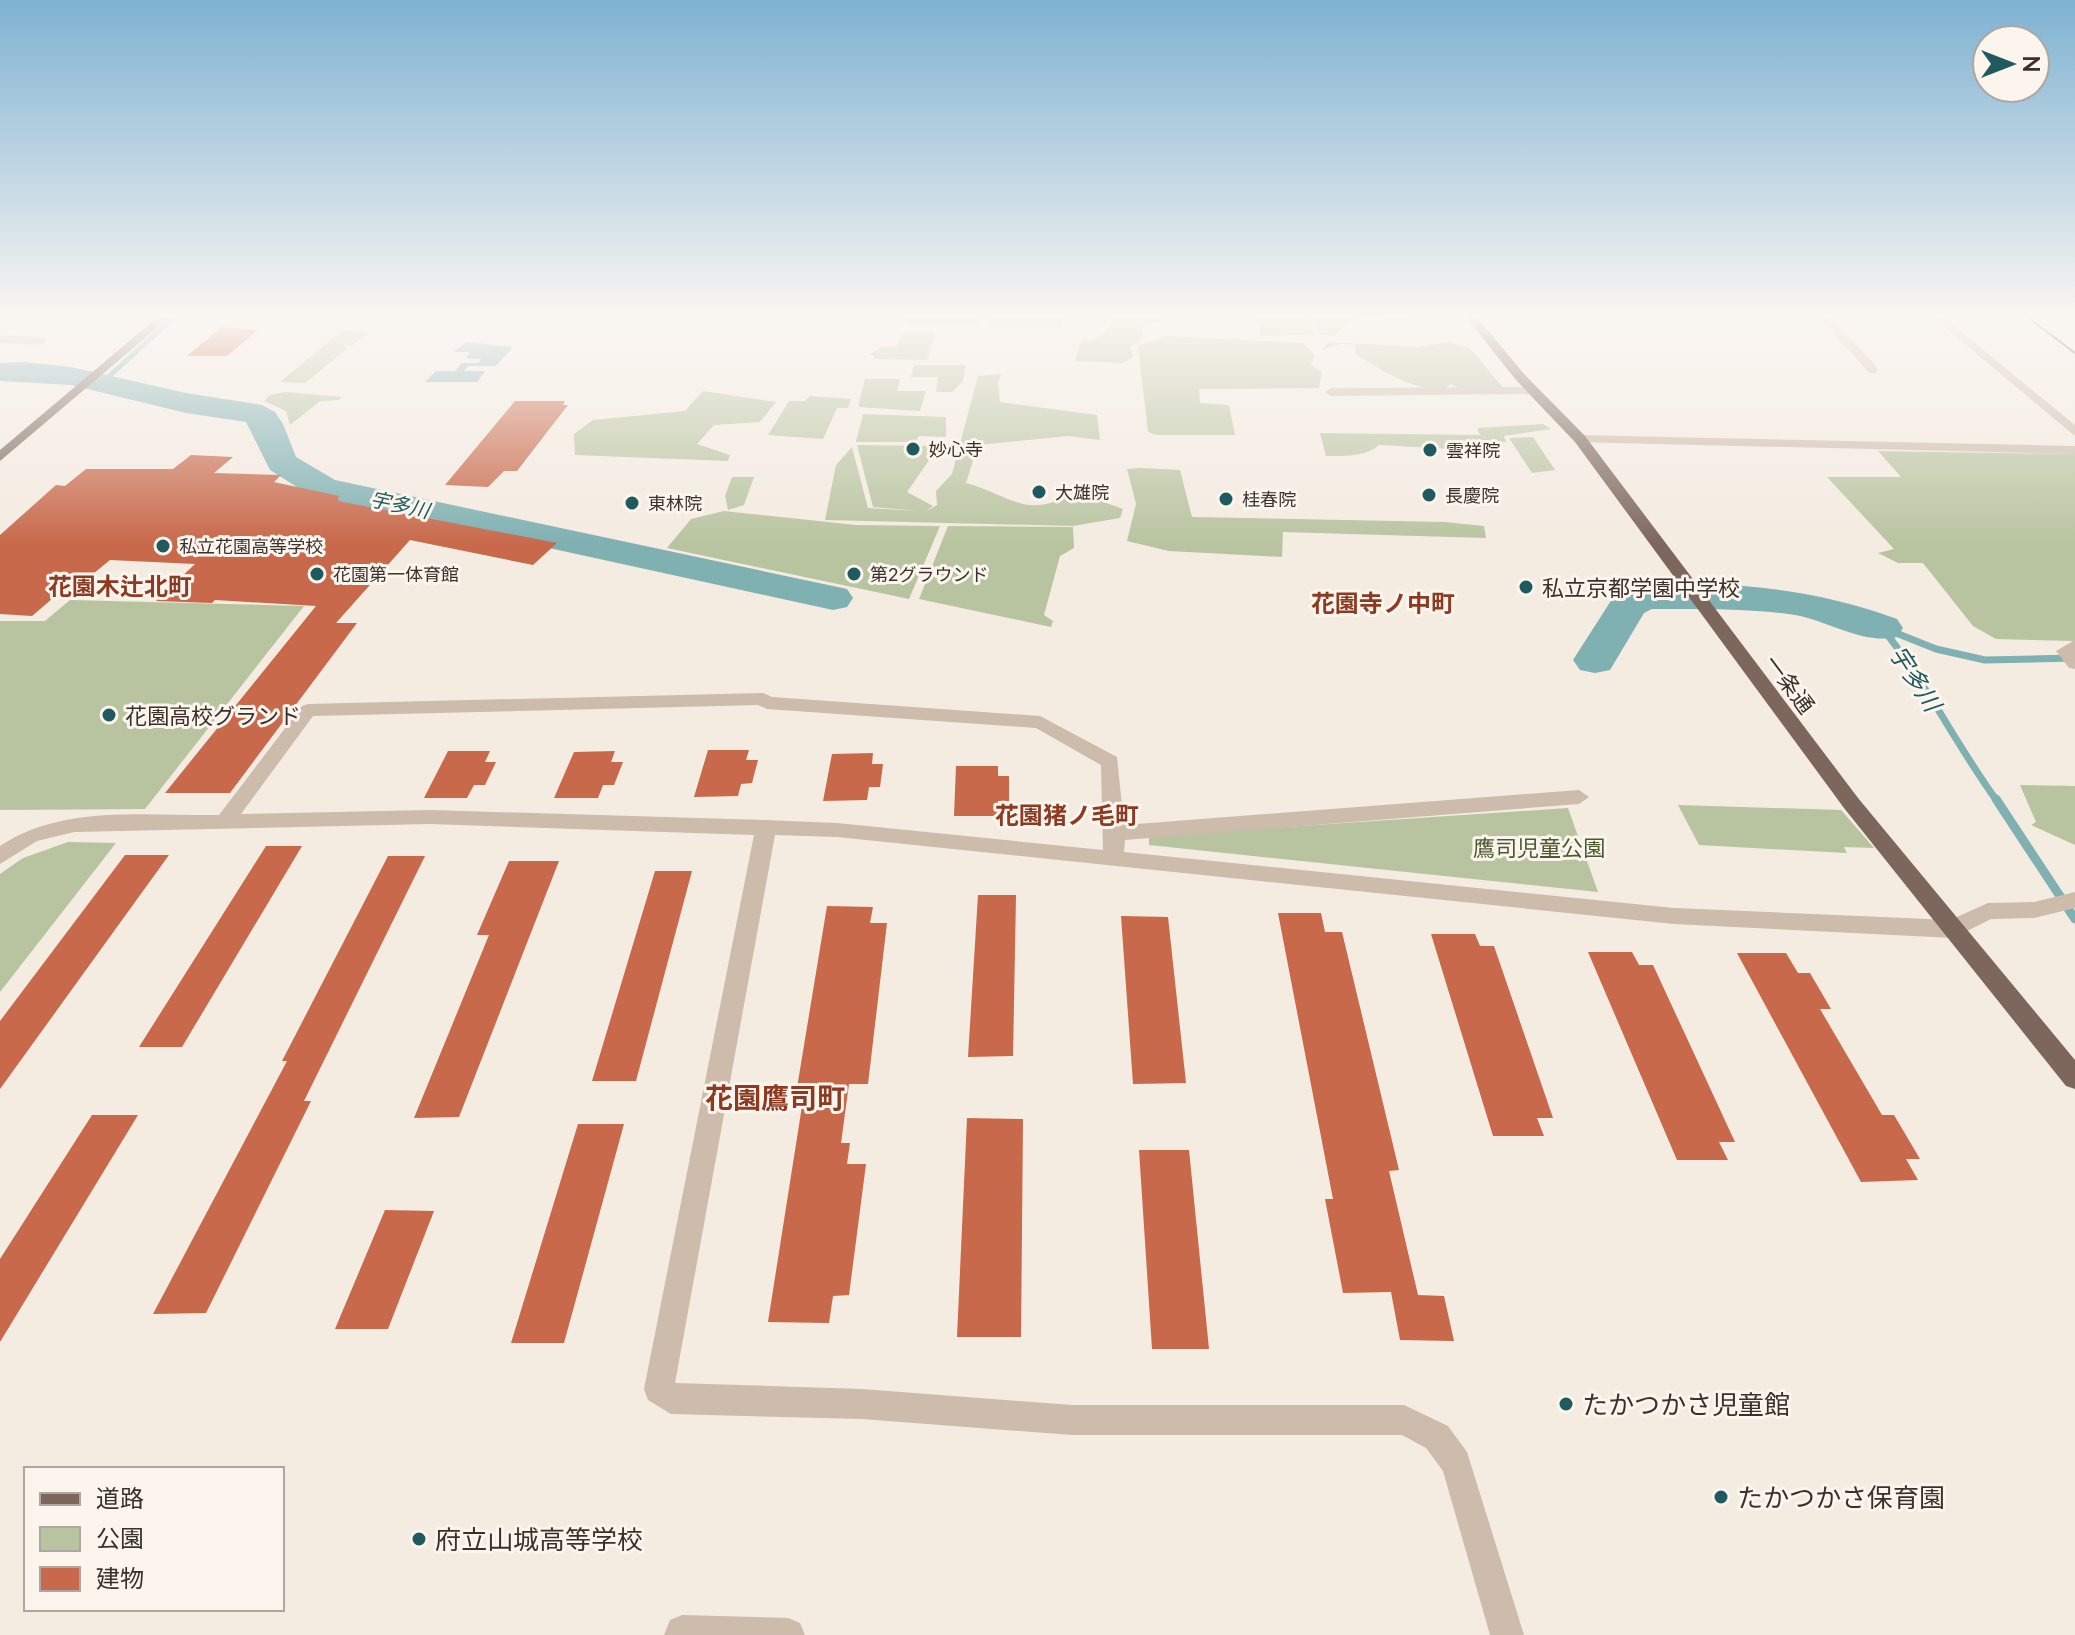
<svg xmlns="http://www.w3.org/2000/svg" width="2075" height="1635" viewBox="0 0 2075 1635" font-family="Lato,'Noto Sans JP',sans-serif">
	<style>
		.green { fill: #b8c4a0 }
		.water { fill: #7fb0b2 }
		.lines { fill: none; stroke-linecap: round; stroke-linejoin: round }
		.stream-far2 { stroke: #7fb0b2; stroke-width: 5 }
		.stream-far1 { stroke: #7fb0b2; stroke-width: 7 }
		.stream { stroke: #7fb0b2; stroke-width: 9 }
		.river { fill: #7fb0b2; fill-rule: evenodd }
		.building { fill: #c8694b }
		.minor { fill: #cdbbac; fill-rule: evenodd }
		.major { fill: #7d675c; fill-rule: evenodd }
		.tram { stroke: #3b302b; stroke-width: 2 }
		.poi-dot { fill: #1f5a5e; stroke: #fbf5ee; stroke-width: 3 }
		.labels { text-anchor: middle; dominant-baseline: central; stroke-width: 6; stroke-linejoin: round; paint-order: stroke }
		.far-poi-label { font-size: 18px; fill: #3b302b; stroke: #fbf5ee; text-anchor: start }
		.far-water-label { font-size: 20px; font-style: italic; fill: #1f5a5e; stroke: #fbf5ee }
		.poi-label { font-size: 22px; fill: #3b302b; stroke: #fbf5ee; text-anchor: start }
		.street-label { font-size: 22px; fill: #3b302b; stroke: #fbf5ee }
		.park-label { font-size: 22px; fill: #4a5a2e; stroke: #fbf5ee }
		.neighbourhood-label { font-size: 24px; font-weight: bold; fill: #8c3b22; stroke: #fbf5ee }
		.water-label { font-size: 24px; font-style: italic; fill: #1f5a5e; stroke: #fbf5ee }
		.near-poi-label { font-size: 26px; fill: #3b302b; stroke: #fbf5ee; text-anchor: start }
		.near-neighbourhood-label { font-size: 28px; font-weight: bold; fill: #8c3b22; stroke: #fbf5ee }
	</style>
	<rect width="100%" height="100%" fill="#f4ebe1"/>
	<path class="green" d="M908,316h71v8h-68l-4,-1z
		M990,316h74l-1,11 -75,-1z
		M1113,316h48l1,6 -19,3 -2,16 -11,6 3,10 -10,6 -48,-2 6,-20c20,-1 26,-6 32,-25z
		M1257,316h49l8,19 -53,1z
		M1314,316h92l2,4 -54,-2 -20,18 -14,-1z
		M343,330l27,2 -17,13h-10l5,3 -43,35 -25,-1z
		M903,333h32l-8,27 -53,-1v-4h-5l13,-8h14z
		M1166,336l137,7 12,12 -4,10 11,7 -3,16 -120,1 1,14 29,2 6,30h-78l-9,-3 -10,-86z
		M1328,342l90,5 31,-5 21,6 34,41 -39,1 -15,-6 -6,6c-31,0 -64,-20 -90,-37l3,-8 -17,-1 -19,7z
		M914,365h52l-3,16 -11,11h-16l2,-15h-27z
		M1001,374l-3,8 2,20 97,13 3,25 -32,-4 -90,9 -12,38c49,14 59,37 110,9l47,17 -3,9 -47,8 -248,-6 11,-55 16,-18 16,61 52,3 -47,-4 -16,-62 82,1 -32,46 26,14 -8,6 12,-7 -1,-14 16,-17 26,-98z
		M865,379h35l-3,12h29l-6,20 -62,-4z
		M703,391l73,11 -16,20 -46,3 -17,19 33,11 -2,6 -153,-6 -1,-21 19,-14 92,-9z
		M285,392l57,5 -3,3 -19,1 -30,24 -4,-14 -22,-10 6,-6z
		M810,396l41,3 -3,9h-11l-14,31 -55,-4 21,-34h16z
		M863,414l83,3v20l-27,-1 -4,6h-59z
		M1543,424l8,5 -47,7 2,6 -38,2 3,6 -92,-5c-13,12 -35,11 -53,11l-6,-23 160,2 -3,-7z
		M1533,437l22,33 -23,3 -23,-35z
		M1878,451l197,3v187l-79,-2 -23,-13 -50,-63h-25l-20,-10 16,-4 -67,-72h74z
		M1140,468l40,2 12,47 253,5 39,4 2,12 -203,-6 -1,25 -113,-6 -42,-10 9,-37 -9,-35z
		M732,477h22l-10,28 -16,5 -3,-14z
		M724,511l132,14 84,1 -31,73 -242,-51 24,-29z
		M948,526l125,1 1,21 -14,8 -16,59 9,6 -2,6 -132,-28z
		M70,600l234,6 -159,203 -145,1v-189h45z
		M2020,785l55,1v59l-44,-20 5,-3z
		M1678,805l163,5 33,38 -30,-1 3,6 -148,-8z
		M1568,808l30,84 -449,-47v-9z
		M68,842l48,1 -116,149v-118l23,-16z"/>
	<path class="water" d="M466,342l47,5 -17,19h-28l-4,5h21l-8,11h-52l11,-11h19l7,-8h17l2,-4 -15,-1 4,-6h-16z"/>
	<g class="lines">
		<path class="stream-far2" d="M104,381l71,-65"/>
		<path class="stream-far1" d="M1882,628c44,54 74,117 115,173
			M1886,629l50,20 49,11 90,-2"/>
		<path class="stream" d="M1996,799l79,120"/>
		<path class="river" d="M24,362l47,5 115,26 76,12 13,7 8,12 13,33 39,23 498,106 14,3 6,9 -6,9 -14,3 -522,-114 -41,-26 -24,-48 -60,-9 -115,-28 -71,-4v-18z
			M1706,584c67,2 128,12 191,35l6,9 -6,9c-32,8 -69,-16 -102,-22 -47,-7 -95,-6 -143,-6l-8,4 -34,57 -15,3 -15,-3 -7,-10 41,-64 31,-11z"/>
	</g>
	<path class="building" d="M222,327l36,3 -31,26h-40z
		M515,401h50l-2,4h5l-51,66h-13l-16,16 -43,-2z
		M191,455l42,2 -19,16 67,2 -7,7 65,14 -1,5 219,42 -24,22 -123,-25 -74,83h21l-127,170h-65l151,-187 -101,-6 -3,3 -56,-2 39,-37 -85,-4 -33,27h-11l-34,29 -32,-2v-79l56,-50 9,1 21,-17h87z
		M708,750h41l-3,10h12l-6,23 -11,1 -3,12 -44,1z
		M448,751h42l-5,11h11l-11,23h-11l-7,13h-43z
		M615,751l-4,11h12l-9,23h-11l-5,13h-44l20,-46z
		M873,753l-1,11h11l-3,23h-11l-2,13 -44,1 9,-47z
		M956,766h42v10h11v25h-11v15h-44z
		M266,846h36l-120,201h-43z
		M125,855h44l-169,234v-68z
		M388,856h37l-121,245h7l-105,212 -53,1 134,-253h-5z
		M509,861h50l-100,256 -45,1 75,-183h-12z
		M655,871h37l-56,210h-44z
		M978,895h38l-3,161 -45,1z
		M827,906l46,1 -3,16h17l-19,161h-19l-8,59h9l-3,21h19l-17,131 -16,1 -4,27 -61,-1 34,-216h-8z
		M1278,913h43l4,19h17l57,238 -10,1 29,124 26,1 10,45 -54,-1 -9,-48 -48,1 -18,-94h8z
		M1121,916l47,1 18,166 -53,1z
		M1431,934h44l5,12h14l59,172h-16l7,18h-51z
		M1588,952h44l7,13h14l82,177h-16l9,18h-51z
		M1737,953h49l12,20h12l21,36h-11l62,106h12l26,44h-14l12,21 -57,2z
		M92,1115h46l-138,227v-83z
		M967,1118l56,1 -2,218h-64z
		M578,1124h46l-60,219h-53z
		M1139,1150h50l20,199h-57z
		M385,1210l49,1 -46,118h-53z"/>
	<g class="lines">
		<path class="minor" d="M1819,316h11l47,51v6h-8z
			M1931,316h11l133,109v11z
			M0,335l42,2 6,4 -6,4 -42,-2z
			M1534,387l6,4 -2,3 -207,2 -6,-4 6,-4z
			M1580,435l495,11v8l-500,-12v-6z
			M2075,640v29l-6,-1 -13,-17z
			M763,693l9,4 268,19 77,41 7,68 455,-35 10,7 -10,7 -454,36 -1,12 550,56 276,12 38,-17 46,-1 41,-10v16l-41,10 -43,1 -38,19 -279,-14 -837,-87 -62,-2 -100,548 187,6 210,16h332l44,21 19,26 57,183h-34l-47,-164 -17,-23 -24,-13h-330l-210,-16 -191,-5 -23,-14 -4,-11 110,-554 -324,-11 -356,8 -37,9 -37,23v-18c62,-42 147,-30 219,-31l83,-109 6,-2zM758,705l9,4 269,19 65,37 2,85 -266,-27 -71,-3 -336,-10 -189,4 72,-98z
			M682,1615l106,3 12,5 5,12h-141l6,-15z"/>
		<path class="major" d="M159,316h12l-171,145v-11z
			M1465,316h11l48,58 61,62 273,362 217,262v29l-9,-3 -222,-278 -269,-366 -59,-62z"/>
		<path class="tram" d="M2026,316l49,37"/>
	</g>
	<linearGradient id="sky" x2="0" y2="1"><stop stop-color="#7eb2d2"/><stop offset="0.58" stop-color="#faf6f2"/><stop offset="1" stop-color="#faf6f2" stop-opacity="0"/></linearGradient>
	<rect width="2075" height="544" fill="url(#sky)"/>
	<g class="poi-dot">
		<circle cx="913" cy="449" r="8"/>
		<circle cx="1430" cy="450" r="8"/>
		<circle cx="1039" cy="492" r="8"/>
		<circle cx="1429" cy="495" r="8"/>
		<circle cx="1226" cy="499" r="8"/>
		<circle cx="632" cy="503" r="8"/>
		<circle cx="163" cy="546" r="8"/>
		<circle cx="317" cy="574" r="8"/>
		<circle cx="854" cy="574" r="8"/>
		<circle cx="1526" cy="587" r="8"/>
		<circle cx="109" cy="715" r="8"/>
		<circle cx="1566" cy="1404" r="8"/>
		<circle cx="1721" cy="1497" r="8"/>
		<circle cx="419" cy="1539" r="8"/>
	</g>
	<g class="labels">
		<g class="far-poi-label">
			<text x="929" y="449">妙心寺</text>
			<text x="1446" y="450">雲祥院</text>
			<text x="1055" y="492">大雄院</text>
			<text x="1445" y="495">長慶院</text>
			<text x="1242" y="499">桂春院</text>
			<text x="648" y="503">東林院</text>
			<text x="179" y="546">私立花園高等学校</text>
			<text x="333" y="574">花園第一体育館</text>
			<text x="870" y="574">第2グラウンド</text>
		</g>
		<g class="far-water-label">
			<text transform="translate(400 504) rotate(12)">宇多川</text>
		</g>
		<g class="poi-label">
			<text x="1542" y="587">私立京都学園中学校</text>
			<text x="125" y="715">花園高校グランド</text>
		</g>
		<g class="street-label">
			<text transform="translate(1790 684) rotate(53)">一条通</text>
		</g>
		<g class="park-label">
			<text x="1539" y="847">鷹司児童公園</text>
		</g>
		<g class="neighbourhood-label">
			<text x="120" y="585">花園木辻北町</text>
			<text x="1383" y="602">花園寺ノ中町</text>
			<text x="1067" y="814">花園猪ノ毛町</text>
		</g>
		<g class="water-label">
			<text transform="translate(1916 678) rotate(57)">宇多川</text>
		</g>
		<g class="near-poi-label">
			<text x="1582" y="1404">たかつかさ児童館</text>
			<text x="1737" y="1497">たかつかさ保育園</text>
			<text x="435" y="1539">府立山城高等学校</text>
		</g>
		<g class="near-neighbourhood-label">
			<text x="775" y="1097">花園鷹司町</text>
		</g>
	</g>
	<rect x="24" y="1467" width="260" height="144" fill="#fbf5ee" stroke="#aea6a0" stroke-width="2"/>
	<rect x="40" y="1493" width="40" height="12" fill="#7d675c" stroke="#aea6a0" stroke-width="2"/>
	<text x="96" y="1507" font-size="24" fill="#3b302b">道路</text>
	<rect x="40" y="1527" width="40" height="24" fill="#b8c4a0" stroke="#aea6a0" stroke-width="2"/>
	<text x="96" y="1547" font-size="24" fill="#3b302b">公園</text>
	<rect x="40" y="1567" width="40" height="24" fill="#c8694b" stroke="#aea6a0" stroke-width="2"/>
	<text x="96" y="1587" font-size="24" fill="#3b302b">建物</text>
	<g transform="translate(2011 64) rotate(90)"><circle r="38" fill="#fbf5ee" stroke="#aea6a0" stroke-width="2"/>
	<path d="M0-6L14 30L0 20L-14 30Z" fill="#1f5a5e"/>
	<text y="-12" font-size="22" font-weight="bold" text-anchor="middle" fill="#3b302b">N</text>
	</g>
</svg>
